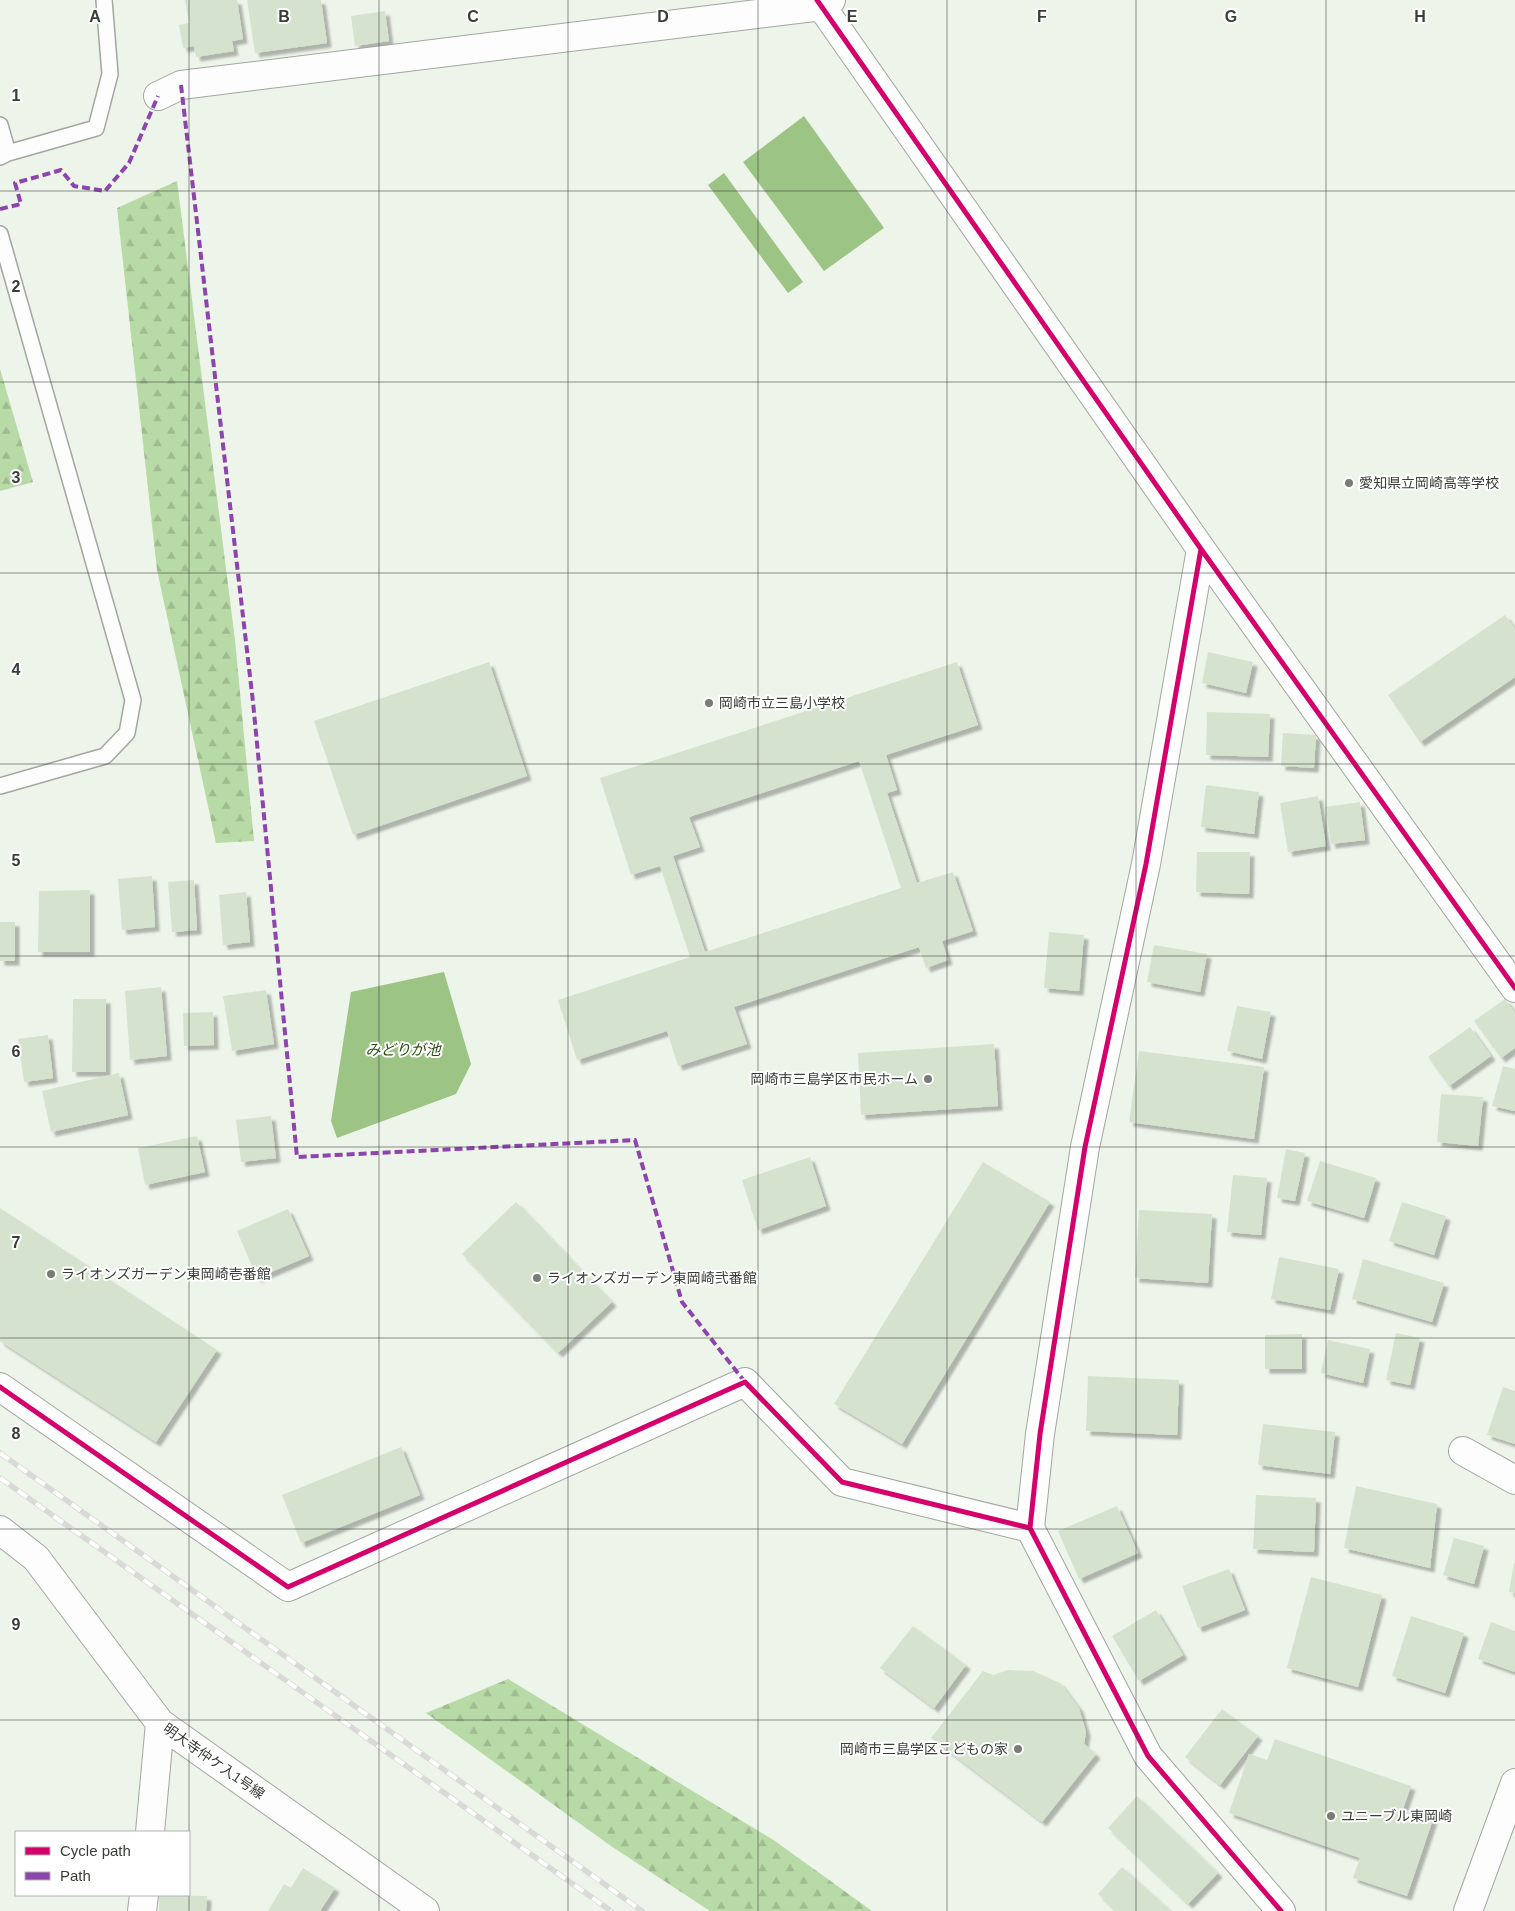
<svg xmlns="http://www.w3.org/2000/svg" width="1515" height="1911" viewBox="0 0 1515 1911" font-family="Helvetica,'Noto Sans JP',sans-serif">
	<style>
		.forest { fill: url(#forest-firs) }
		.water { fill: #9cc485 }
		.building { fill: #d5e3ce; fill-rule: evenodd; filter: url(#shadow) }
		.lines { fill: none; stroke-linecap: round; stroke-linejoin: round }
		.lane-casing { stroke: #a2a7a0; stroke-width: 18 }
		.street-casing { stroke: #a2a7a0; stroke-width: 30 }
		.lane { stroke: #fcfdfc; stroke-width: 15 }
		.street { stroke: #fcfdfc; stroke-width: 28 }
		.rail-casing { stroke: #d9dad7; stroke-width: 5.5 }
		.rail { stroke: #fff; stroke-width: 4; stroke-dasharray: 11; stroke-linecap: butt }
		.quiet { stroke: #8e44ad; stroke-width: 4; stroke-dasharray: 8 4; stroke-linecap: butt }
		.cycleway-casing { stroke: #fff; stroke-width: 8 }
		.cycleway { stroke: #d6006c; stroke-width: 5 }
		.grid { fill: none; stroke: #393d37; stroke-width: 1; stroke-opacity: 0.55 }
		.poi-dot { fill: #787d76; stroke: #fff; stroke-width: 2 }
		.labels { text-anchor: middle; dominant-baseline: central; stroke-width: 4; stroke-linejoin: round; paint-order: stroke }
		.poi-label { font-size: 14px; fill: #393d37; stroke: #fff; text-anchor: start }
		.street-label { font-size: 14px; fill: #393d37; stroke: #fff }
		.water-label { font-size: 15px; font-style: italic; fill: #2b4e12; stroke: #fff }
		.grid-label { font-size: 16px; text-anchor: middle; font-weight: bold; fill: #393d37; stroke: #fff; stroke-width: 4; stroke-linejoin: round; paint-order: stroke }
	</style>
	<defs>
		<pattern id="forest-firs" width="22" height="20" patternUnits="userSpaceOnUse" patternTransform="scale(1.25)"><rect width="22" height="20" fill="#b8daa6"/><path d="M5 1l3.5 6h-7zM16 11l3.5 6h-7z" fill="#9fbc90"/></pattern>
		<filter id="shadow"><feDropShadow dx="4.5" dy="4.5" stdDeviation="1" flood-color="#0004"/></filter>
	</defs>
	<rect width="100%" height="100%" fill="#edf4ea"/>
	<path class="forest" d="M177,181l58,459 19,201 -38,2 -59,-273 -40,-362z
		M0,369l33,113 -33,9z
		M508,1679l267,162 97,70h-162l-99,-65 -185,-133z"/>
	<path class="water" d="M804,116l80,112 -60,43 -81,-109z
		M724,173l79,109 -15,11 -80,-108z
		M444,972l27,92 -15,30 -119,44 -6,-17 20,-129z"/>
	<path class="building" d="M185,0h52l6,39 -11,2 2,10 -38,6 -2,-11 -11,2 -4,-23 10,-2z
		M247,0h74l6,43 -72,10z
		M385,11l4,30 -34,5 -4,-30z
		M1505,615l10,14v48l-95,65 -32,-47z
		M1208,652l45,10 -7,31 -44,-10z
		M489,662l38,114 -174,59 -39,-114z
		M957,662l21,63 -92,30 11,35 -10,3 30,90 36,-11 20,59 -31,10 6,19 -22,8 -7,-21 -185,60 13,37 -69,22 -11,-35 -90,29 -19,-60 132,-43 -30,-91 -29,9 -31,-97zM859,761l42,127 -196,64 -32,-96 27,-9 -11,-30z
		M1207,712l63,2 -2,43 -62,-2z
		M1283,733l33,2 -2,33 -33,-2z
		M1206,785l53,7 -5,42 -53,-7z
		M1318,796l8,50 -38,6 -8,-49z
		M1360,802l5,38 -34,4 -6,-37z
		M1197,852h53l-1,42 -53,-2z
		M152,876l3,51 -33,3 -4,-51z
		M194,880l3,50 -25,2 -4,-50z
		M90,890v62h-52l1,-61z
		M246,892l4,50 -27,3 -4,-50z
		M0,922h15v39h-15z
		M1049,932l35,3 -5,56 -35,-3z
		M1154,945l53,9 -7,38 -53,-10z
		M161,987l6,69 -37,4 -5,-69z
		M266,990l8,54 -42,7 -9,-55z
		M73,999h33v73h-34z
		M1505,999l10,14v35l-14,10 -27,-37z
		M1237,1006l34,6 -9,47 -35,-8z
		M213,1012l1,33 -30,1 -1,-33z
		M1470,1027l21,29 -42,30 -21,-29z
		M48,1035l5,43 -29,4 -6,-43z
		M994,1044l4,62 -137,9 -3,-62z
		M1139,1051l125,16 -10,72 -125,-17z
		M1503,1066l12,3v42l-23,-5z
		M119,1073l9,42 -77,17 -9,-41z
		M1441,1094l42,3 -5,49 -41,-4z
		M271,1116l5,42 -35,4 -5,-42z
		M197,1136l8,36 -60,13 -7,-37z
		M1286,1149l19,4 -10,48 -18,-3z
		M810,1157l16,49 -68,24 -16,-50z
		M1320,1161l56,17 -12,40 -57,-17z
		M983,1162l67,40 -148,242 -68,-40z
		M1233,1175l34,3 -6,57 -34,-3z
		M516,1202l96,100 -54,51 -96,-99z
		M1402,1202l44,14 -12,39 -45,-14z
		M0,1208l217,142 -61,92 -156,-101z
		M288,1209l21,47 -52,22 -20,-47z
		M1139,1210l73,4 -4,69 -73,-5z
		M1279,1257l60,12 -9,41 -59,-11z
		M1363,1259l81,24 -12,39 -80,-23z
		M1396,1333l24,5 -10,47 -24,-5z
		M1302,1334v35h-37v-34z
		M1328,1340l42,9 -7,34 -42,-10z
		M1088,1376l91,4 -2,55 -91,-4z
		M1503,1387l12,4v53l-28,-9z
		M1263,1424l72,8 -5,42 -72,-9z
		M401,1447l19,48 -119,48 -19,-48z
		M1356,1486l81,18 -7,64 -86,-20z
		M1256,1495l60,3 -2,54 -61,-3z
		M1117,1506l21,47 -59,26 -21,-48z
		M1454,1538l30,8 -10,38 -31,-9z
		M1514,1563l1,1v29l-6,-1z
		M1229,1569l16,41 -47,18 -16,-42z
		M1311,1577l71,18 -24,92 -71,-19z
		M1156,1610l27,45 -44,26 -27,-45z
		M1411,1616l53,17 -19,60 -53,-17z
		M1491,1622l24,9v41l-37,-13z
		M913,1626l53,39 -32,43 -54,-40z
		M1008,1670l25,1 27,12 19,25 7,24 -2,12 12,10 -54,68 -111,-84 52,-67 10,4z
		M1222,1709l36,27 -38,49 -35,-28z
		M1275,1739l136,47 -8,23 30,10 -26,77 -54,-18 7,-20 -131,-45 20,-59 18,6z
		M1137,1796l81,77 -30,31 -80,-76z
		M1122,1867l48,43 -1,1h-53l-18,-17z
		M303,1868l32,20 -15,23h-52l16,-27 7,4z
		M159,1895l48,1 -1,15h-47z"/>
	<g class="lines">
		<g class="lane-casing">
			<path id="lane" d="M0,125l8,28
				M0,157l8,-4 88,-25 14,-54 -6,-74
				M0,234l133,466 -6,33 -22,23 -105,30"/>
		</g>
		<g class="street-casing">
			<path id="street" d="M817,0l384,549 314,439
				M158,96l23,-11 641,-79 9,-6
				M1201,549l-55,315 -61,283 -45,287 -10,94 118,228 133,155
				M0,1387l288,200 457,-205 97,100 188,46
				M1463,1451l52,29
				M0,1530l36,28 124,165 265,188
				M150,1832l10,-109
				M142,1911l2,-16
				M1468,1911l47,-128"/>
		</g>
		<use href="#lane" class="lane"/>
		<use href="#street" class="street"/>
		<g class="rail-casing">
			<path id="rail" d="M0,1453l642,458
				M0,1478l611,433"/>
		</g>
		<use href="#rail" class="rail"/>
		<path class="quiet" d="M181,85l72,617 44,455 338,-17 47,162 63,80
			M0,209l21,-5 -6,-21 46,-13 13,16 31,5 24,-28 29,-67"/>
		<g class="cycleway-casing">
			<path id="cycleway" d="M817,0l384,549 314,439
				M1201,549l-55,315 -61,283 -45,287 -10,94 118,228 133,155
				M0,1387l288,200 457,-205 97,100 188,46"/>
		</g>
		<use href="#cycleway" class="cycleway"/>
	</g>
	<path class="grid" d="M189,0v1911M379,0v1911M568,0v1911M758,0v1911M947,0v1911M1136,0v1911M1326,0v1911M0,191h1515M0,382h1515M0,573h1515M0,764h1515M0,956h1515M0,1147h1515M0,1338h1515M0,1529h1515M0,1720h1515"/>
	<g class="poi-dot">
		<circle cx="1349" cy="483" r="5"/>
		<circle cx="709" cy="703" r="5"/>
		<circle cx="928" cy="1079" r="5"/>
		<circle cx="51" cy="1274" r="5"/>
		<circle cx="537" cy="1278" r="5"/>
		<circle cx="1018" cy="1749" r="5"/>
		<circle cx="1331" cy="1816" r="5"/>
	</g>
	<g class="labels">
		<g class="poi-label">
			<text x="1359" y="483">愛知県立岡崎高等学校</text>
			<text x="719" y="703">岡崎市立三島小学校</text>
			<text x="918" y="1079" text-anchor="end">岡崎市三島学区市民ホーム</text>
			<text x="61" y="1274">ライオンズガーデン東岡崎壱番館</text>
			<text x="547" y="1278">ライオンズガーデン東岡崎弐番館</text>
			<text x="1008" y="1749" text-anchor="end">岡崎市三島学区こどもの家</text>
			<text x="1341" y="1816">ユニーブル東岡崎</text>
		</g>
		<g class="street-label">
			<text transform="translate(214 1761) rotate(35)">明大寺仲ケ入1号線</text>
		</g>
		<g class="water-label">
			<text x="403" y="1049">みどりが池</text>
		</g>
	</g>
	<g class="grid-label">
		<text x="95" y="22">A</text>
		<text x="284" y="22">B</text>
		<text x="473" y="22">C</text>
		<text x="663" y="22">D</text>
		<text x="852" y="22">E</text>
		<text x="1042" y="22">F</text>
		<text x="1231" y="22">G</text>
		<text x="1420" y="22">H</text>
		<text x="16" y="101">1</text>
		<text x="16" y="292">2</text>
		<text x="16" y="483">3</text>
		<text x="16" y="675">4</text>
		<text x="16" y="866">5</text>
		<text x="16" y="1057">6</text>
		<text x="16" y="1248">7</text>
		<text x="16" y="1439">8</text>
		<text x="16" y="1630">9</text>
	</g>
	<rect x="15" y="1831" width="175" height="65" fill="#ffffff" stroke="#b0b1af"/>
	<rect x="25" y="1847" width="25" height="8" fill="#d6006c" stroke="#b0b1af"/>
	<text x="60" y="1856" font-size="15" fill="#393d37">Cycle path</text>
	<rect x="25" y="1872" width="25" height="8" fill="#8e44ad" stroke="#b0b1af"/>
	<text x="60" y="1881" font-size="15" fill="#393d37">Path</text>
</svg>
